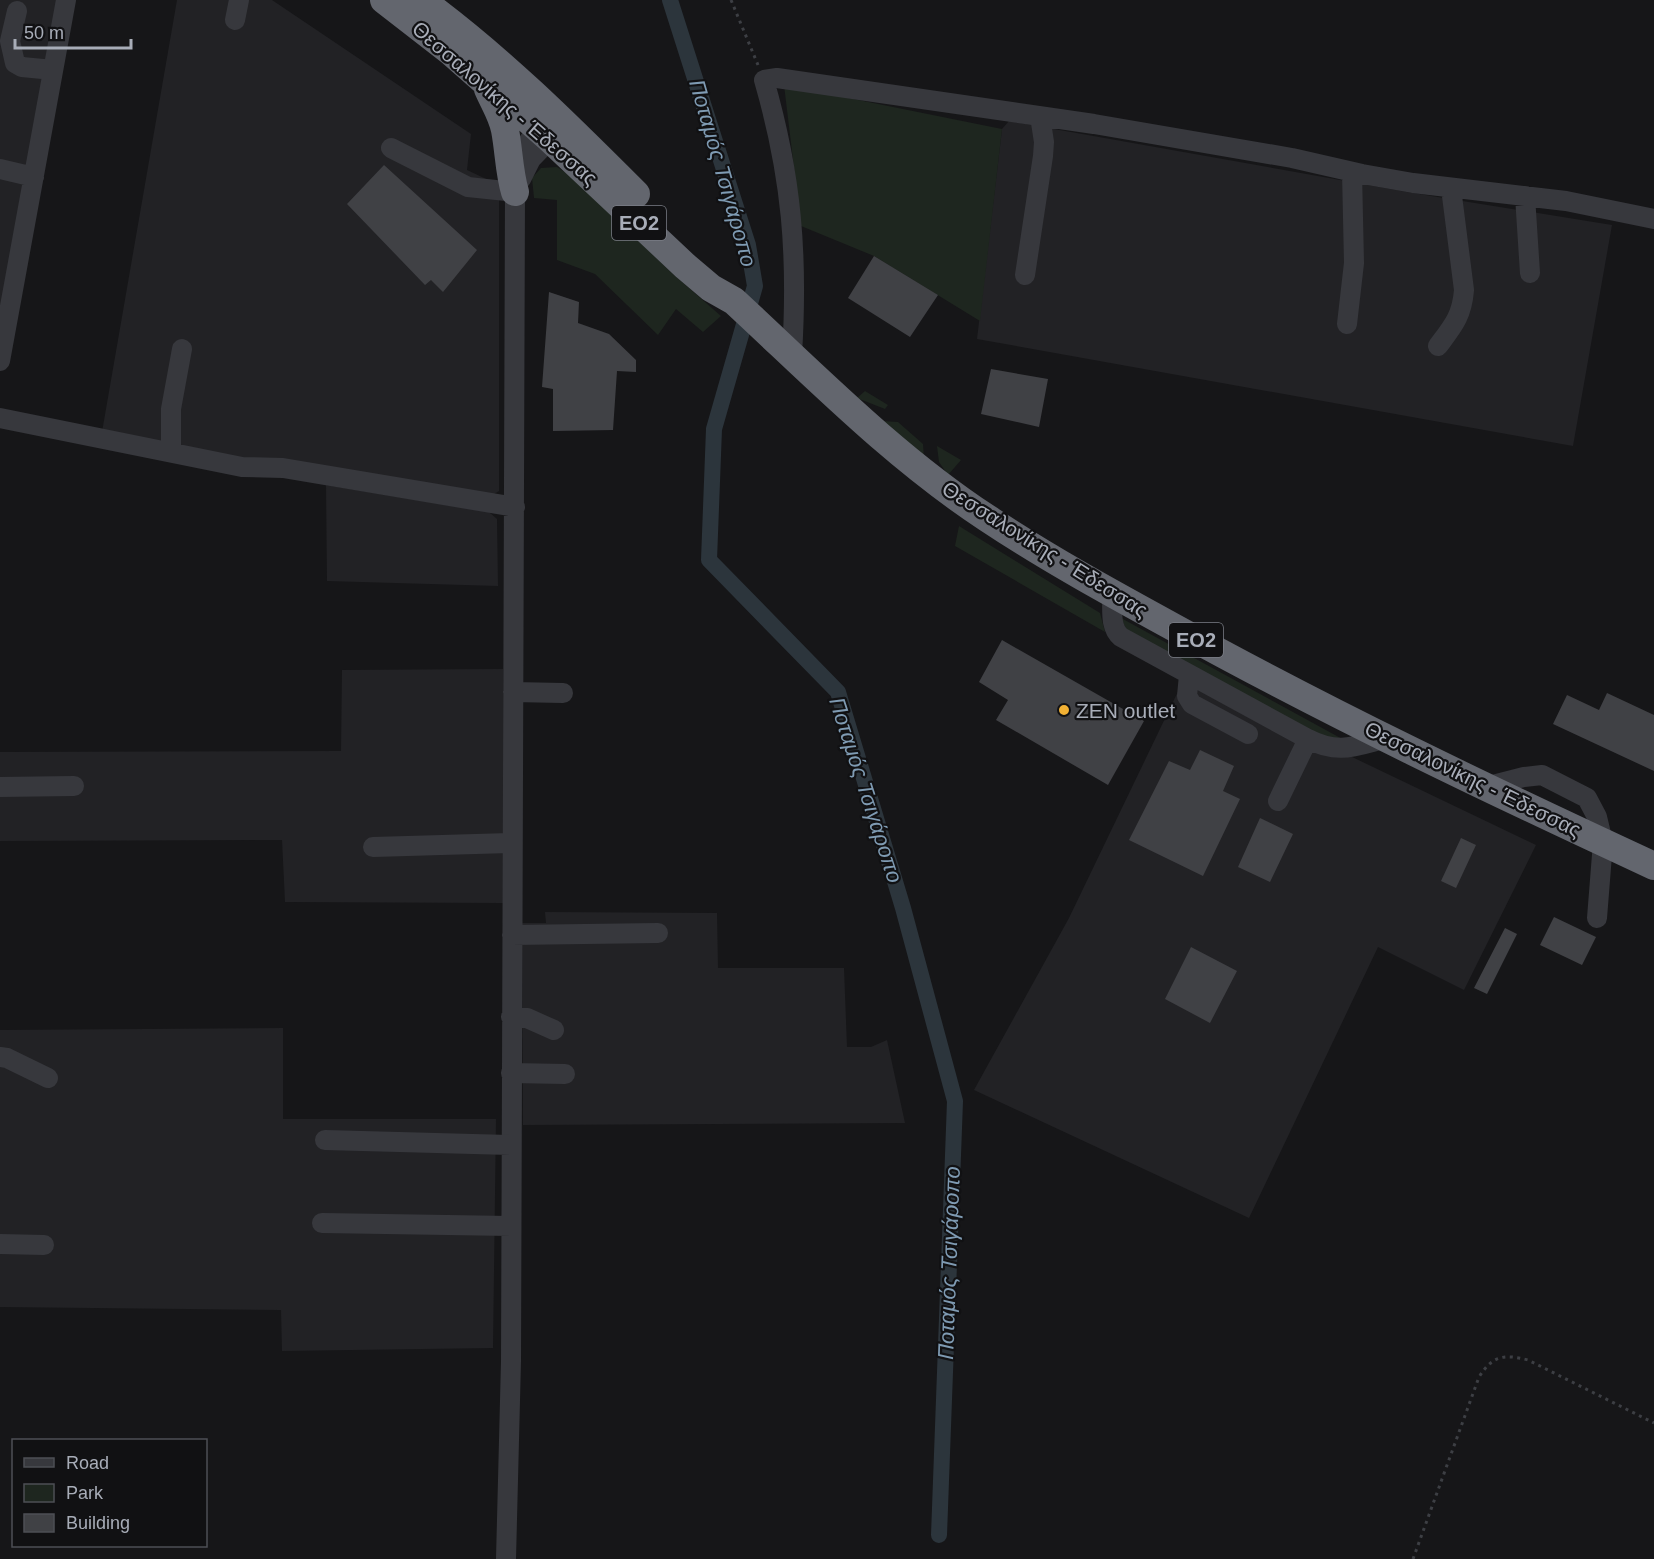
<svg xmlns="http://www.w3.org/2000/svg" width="1654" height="1559" viewBox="0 0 1654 1559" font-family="Helvetica,sans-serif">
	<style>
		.built { fill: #222225 }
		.green { fill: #1e261f }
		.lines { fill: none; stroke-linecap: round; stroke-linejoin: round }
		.canal { stroke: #2c353c; stroke-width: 16 }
		.building { fill: #404145 }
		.path { stroke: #3d3f44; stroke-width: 3; stroke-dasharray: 3 4.5; stroke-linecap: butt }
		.minor { stroke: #37383d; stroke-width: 20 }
		.highway { stroke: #63666e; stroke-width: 28 }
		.poi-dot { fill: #f2b134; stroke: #111113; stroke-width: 2 }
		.labels { text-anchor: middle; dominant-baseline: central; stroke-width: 4.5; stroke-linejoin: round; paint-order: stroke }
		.shield { fill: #111113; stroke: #7b7e86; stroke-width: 1.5 }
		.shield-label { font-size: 20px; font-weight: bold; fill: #a8adb8 }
		.street-label { font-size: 21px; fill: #a8adb8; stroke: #111113 }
		.poi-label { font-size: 21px; fill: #a8adb8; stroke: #111113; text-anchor: start }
		.water-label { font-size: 22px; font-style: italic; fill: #7f9bb3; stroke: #111113 }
	</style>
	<rect width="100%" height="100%" fill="#161618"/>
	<path class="built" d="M0,0h61l-61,320z
		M177,0h95l199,134 -4,36 32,15v306l-10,6 -235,-33 -152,-32z
		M1009,121l404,72 199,32 -39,221 -596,-107 25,-210z
		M326,485l163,27 8,7 1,67 -171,-5z
		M503,669l1,234 -219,-1 -3,-62 -282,1v-89l341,-1 1,-81z
		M1185,677l351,168 -72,145 -86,-43 -129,271 -275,-128 95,-172z
		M545,912l172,1 1,55h126l3,79h24l16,-7 18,83 -382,2 -1,-202h24z
		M283,1028v91h213l-3,229 -211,3 -1,-41 -281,-3v-277z"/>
	<path class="green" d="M784,85l218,44 -22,192 -106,-65 -73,-30z
		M557,167l14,9 102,98 48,42 -18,16 -27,-23 -18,26 -63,-61 -38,-14v-60l-23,-2 -2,-20 9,-10z
		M865,391l23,14 -3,4 -28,-11z
		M881,421l17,1 25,22 1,15z
		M937,446l24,14 -13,15 -9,-13z
		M959,526l141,87 5,19 -150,-86z
		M1121,618l225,123 -10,3 -209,-113z"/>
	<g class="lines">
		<path class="canal" d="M670,0l78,245 7,41 -41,143 -5,131 129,132 65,216 52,193 -16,434"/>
	</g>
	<path class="building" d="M384,165l93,85 -34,42 -12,-12 -6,5 -78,-81z
		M874,256l64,39 -28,42 -62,-39z
		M549,292l30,10 -1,21 31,11 27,26v12l-19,-1 -4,59 -60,1v-42l-11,-2z
		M991,369l57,10 -9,48 -58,-13z
		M1002,640l142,81 -36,64 -112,-65 12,-20 -29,-18z
		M1607,693l47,22v56l-101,-47 14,-29 32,15z
		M1200,750l34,16 -11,25 17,8 -37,77 -74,-36 40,-79 21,9z
		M1260,818l33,16 -23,48 -32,-15z
		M1461,838l15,7 -20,43 -15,-7z
		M1554,917l42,20 -14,28 -42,-20z
		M1505,928l12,6 -30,60 -13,-6z
		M1191,947l46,24 -27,52 -45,-24z"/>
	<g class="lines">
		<path class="path" d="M731,0l27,65
			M1413,1559l66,-182c14,-22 25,-23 49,-17l126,63"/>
		<path class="minor" d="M17,11l-7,30 5,22 7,4 31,3
			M235,20l4,-20
			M391,148l77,39 47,5
			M0,169l34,8
			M521,179l10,-20 27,-28
			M1525,196l5,77
			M1025,275l18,-119 1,-14 -4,-26
			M1347,324l7,-61 -2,-91
			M1438,346c15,-20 24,-30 26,-56l-13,-102
			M792,355c6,-100 0,-178 -28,-275l13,-2 317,46 198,34 70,16 51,9 153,18 88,18
			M0,361l66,-361
			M0,418l242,49 41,1 232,39
			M171,451v-42l11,-60
			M1112,593c1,15 -3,34 9,44l187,102c31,16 47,7 79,-1
			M1189,675l-2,21 5,8 56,30
			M513,692l50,1
			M0,787l74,-1
			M1485,787l39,-10 18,-2 45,23 10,19 6,25 -6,76
			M1278,801l30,-62
			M373,847l139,-4
			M512,935l146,-2
			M511,1017l16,1 27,12
			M0,1057l7,1 41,20
			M511,1073l54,1
			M325,1140l186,5
			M322,1223l189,3
			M0,1244l44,1
			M506,1559l5,-198 4,-1169c4,-38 4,-45 33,-71"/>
		<path class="highway" d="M384,0l67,52 99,87 135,127 26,22 23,13c81,75 160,156 253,217 60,40 124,75 188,110 156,86 317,163 479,238
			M421,0c78,57 147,126 215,194
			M488,89c6,14 14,26 17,41 4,21 4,42 10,62"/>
	</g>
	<circle class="poi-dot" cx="1064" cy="710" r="6"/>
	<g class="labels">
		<g class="shield">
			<rect x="612" y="206" width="54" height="34" rx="4.5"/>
			<rect x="1169" y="623" width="54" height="34" rx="4.5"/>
		</g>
		<g class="shield-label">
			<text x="639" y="223">ΕΟ2</text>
			<text x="1196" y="640">ΕΟ2</text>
		</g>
		<g class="street-label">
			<text transform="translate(505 103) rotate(41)">Θεσσαλονίκης - Έδεσσας</text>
			<text transform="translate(1045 549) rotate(32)">Θεσσαλονίκης - Έδεσσας</text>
			<text transform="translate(1473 779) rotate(26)">Θεσσαλονίκης - Έδεσσας</text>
		</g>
		<g class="poi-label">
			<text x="1076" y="710">ZEN outlet</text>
		</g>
		<g class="water-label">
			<text transform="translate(723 173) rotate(74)">Ποταμός Τσιγάροπο</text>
			<text transform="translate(866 790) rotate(72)">Ποταμός Τσιγάροπο</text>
			<text transform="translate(949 1263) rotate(-88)">Ποταμός Τσιγάροπο</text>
		</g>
	</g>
	<rect x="12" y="1439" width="195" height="108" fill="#111113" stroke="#4d4f55" stroke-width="1.5"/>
	<rect x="24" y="1458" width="30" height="9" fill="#37383d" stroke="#4d4f55" stroke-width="1.5"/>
	<text x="66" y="1469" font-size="18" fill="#a8adb8">Road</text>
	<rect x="24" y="1484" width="30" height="18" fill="#1e261f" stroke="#4d4f55" stroke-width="1.5"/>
	<text x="66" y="1499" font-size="18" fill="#a8adb8">Park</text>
	<rect x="24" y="1514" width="30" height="18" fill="#404145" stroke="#4d4f55" stroke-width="1.5"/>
	<text x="66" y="1529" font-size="18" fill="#a8adb8">Building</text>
	<path d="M15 39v9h116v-9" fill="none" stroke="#a8adb8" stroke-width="3"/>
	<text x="24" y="39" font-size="18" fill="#a8adb8" stroke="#111113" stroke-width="4.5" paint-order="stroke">50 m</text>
</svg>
